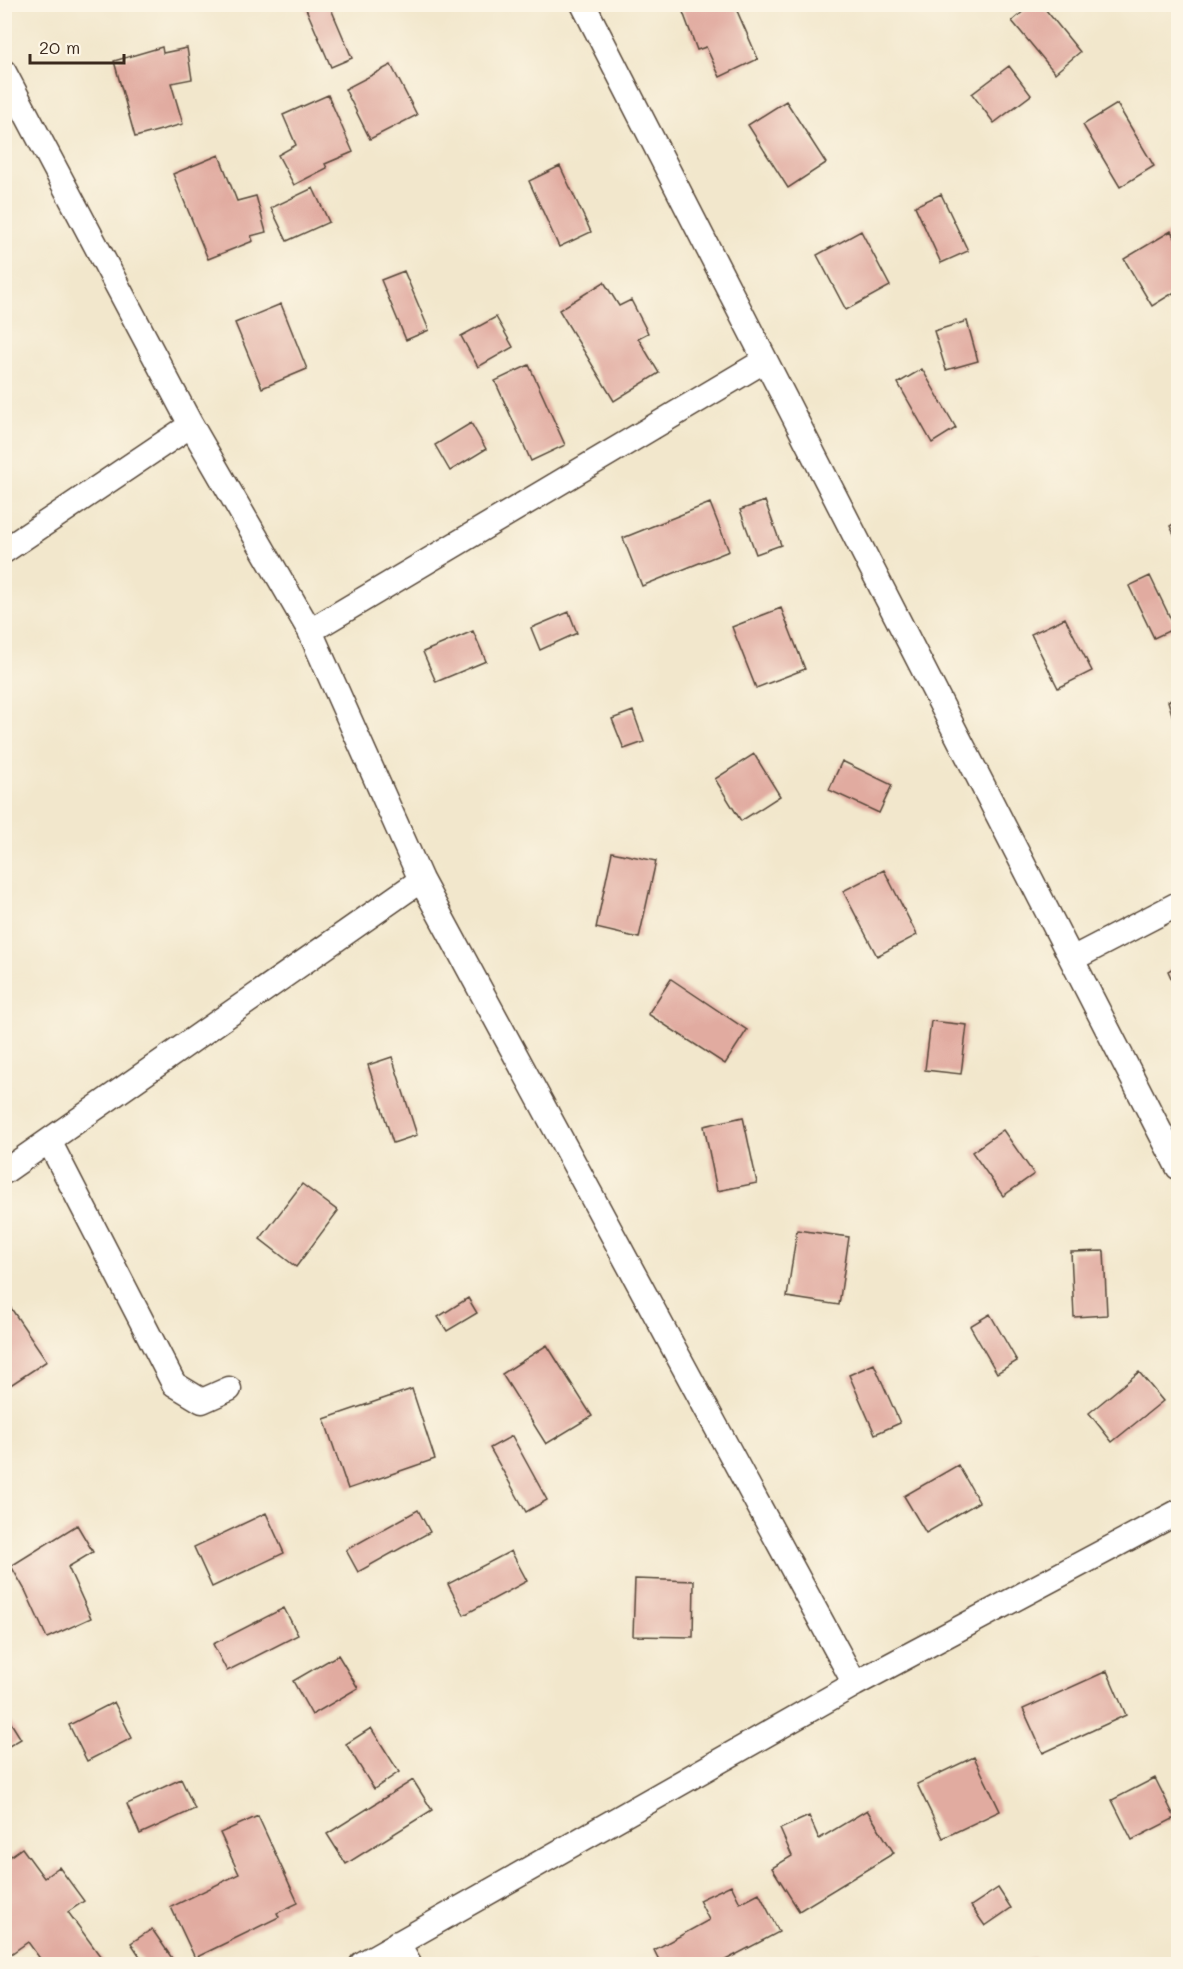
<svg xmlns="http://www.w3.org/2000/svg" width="1183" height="1969" viewBox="0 0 1183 1969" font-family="Mali,sans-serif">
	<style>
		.building { fill: #e1aba0 }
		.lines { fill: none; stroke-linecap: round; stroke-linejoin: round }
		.street-casing { stroke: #564638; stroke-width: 27 }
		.street { stroke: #fff; stroke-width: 24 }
	</style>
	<rect width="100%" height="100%" fill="#fcf5e5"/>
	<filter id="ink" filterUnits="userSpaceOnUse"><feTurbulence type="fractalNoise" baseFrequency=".0167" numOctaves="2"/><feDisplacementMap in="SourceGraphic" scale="12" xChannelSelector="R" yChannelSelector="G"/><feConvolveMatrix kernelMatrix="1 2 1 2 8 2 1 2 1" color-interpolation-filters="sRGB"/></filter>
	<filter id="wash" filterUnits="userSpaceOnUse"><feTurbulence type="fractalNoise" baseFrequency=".008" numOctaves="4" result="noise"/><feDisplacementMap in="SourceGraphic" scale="24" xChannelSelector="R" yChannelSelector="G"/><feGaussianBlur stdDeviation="1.35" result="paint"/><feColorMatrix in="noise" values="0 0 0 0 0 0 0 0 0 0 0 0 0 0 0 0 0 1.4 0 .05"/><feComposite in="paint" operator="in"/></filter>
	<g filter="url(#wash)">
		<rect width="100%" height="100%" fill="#f2e7cc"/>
		<g id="blocks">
			<path class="building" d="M304,4h25l23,54 -21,9z
				M680,4h54l24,55 -38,18 -14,-30 -9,3z
				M1032,4h9l39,48 -25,21 -43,-52z
				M162,47l1,6 24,-5 5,31 -21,4 12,41 -48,13 -21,-76z
				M391,65l26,50 -47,24 -25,-50z
				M1009,66l22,29 -37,28 -22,-29z
				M328,95l25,57 -28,12 2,4 -33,17 -16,-30 18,-10 -13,-30z
				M786,101l40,62 -38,25 -40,-63z
				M1117,104l37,62 -34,21 -37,-62z
				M219,155l18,46 19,-5 10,36 -15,4 2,5 -45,18 -35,-85z
				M560,166l31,66 -32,15 -30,-66z
				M313,188l16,34 -42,19 -16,-33z
				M941,194l27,57 -27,12 -26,-57z
				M861,231l29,55 -44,24 -29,-55z
				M1171,231l7,12v47l-26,16 -28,-47z
				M404,271l25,59 -23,10 -25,-60z
				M604,282l15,24 12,-6 17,33 -10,5 21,35 -45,28 -55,-91z
				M281,304l26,65 -45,19 -27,-65z
				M496,317l17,30 -35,20 -17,-31z
				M967,321l11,40 -32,9 -12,-39z
				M529,365l36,80 -34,16 -36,-80z
				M922,369l34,59 -24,15 -34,-60z
				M471,423l15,26 -36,22 -15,-26z
				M765,501l16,44 -25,9 -16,-44z
				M710,503l19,48 -87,35 -19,-48z
				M1178,521v21l-8,-16z
				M1150,576l25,52 -21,10 -25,-52z
				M781,608l24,61 -49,19 -24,-61z
				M569,612l8,21 -37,17 -9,-22z
				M1065,618l27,53 -34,17 -27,-54z
				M473,631l13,30 -50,21 -13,-30z
				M1178,698v36l-10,-33z
				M633,711l11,31 -20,7 -12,-30z
				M754,754l26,42 -39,25 -26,-42z
				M842,761l50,24 -13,28 -50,-23z
				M612,852l44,9 -17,77 -43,-10z
				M884,870l33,65 -40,21 -34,-65z
				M1178,965v28l-10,-22z
				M671,979l76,51 -22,34 -77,-50z
				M931,1021l36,4 -6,49 -36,-4z
				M392,1057l25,78 -24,8 -25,-78z
				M743,1117l14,66 -40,8 -13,-65z
				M1003,1130l31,44 -31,22 -31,-44z
				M302,1184l36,27 -42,56 -36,-28z
				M797,1230l52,7 -10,68 -52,-8z
				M1104,1251l3,64 -33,2 -3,-65z
				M4,1298l43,63 -38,25 -5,-6z
				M468,1298l9,15 -30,18 -9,-14z
				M990,1314l27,47 -20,12 -27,-47z
				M547,1345l45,71 -46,28 -44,-70z
				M874,1364l26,59 -25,11 -26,-59z
				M1139,1372l24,29 -51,41 -23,-29z
				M412,1389l23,70 -87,30 -24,-70z
				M512,1436l35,64 -21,12 -36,-64z
				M958,1465l21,37 -53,31 -22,-37z
				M418,1510l12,22 -72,40 -12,-22z
				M266,1513l18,40 -72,34 -18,-40z
				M77,1525l16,27 -25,15 23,51 -44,20 -22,-48 -14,-24z
				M511,1551l16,30 -63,34 -16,-31z
				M635,1579l59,2 -1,56 -60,-1z
				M284,1608l14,27 -71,36 -14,-27z
				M338,1655l20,33 -46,27 -19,-34z
				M1107,1671l19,44 -83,38 -20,-44z
				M114,1702l18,36 -45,23 -18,-36z
				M6,1715l15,24 -17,10v-33z
				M371,1728l28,44 -25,17 -28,-45z
				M974,1757l26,54 -57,27 -26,-54z
				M1155,1778l20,40 -43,22 -20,-40z
				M181,1779l14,30 -55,25 -13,-30z
				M413,1780l19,30 -86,54 -19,-30z
				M867,1810l27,43 -95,58 -27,-43 20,-12 -12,-27 29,-13 10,23z
				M258,1816l40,87 -21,10 2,4 -84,41 -24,-51 68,-33 -19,-41z
				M22,1848l22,30 15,-11 25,34 -16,11 38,52h-62l-16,-22 -20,14 -4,-4v-91z
				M731,1885l9,18 19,-10 20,39 -61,32h-57l-7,-14 55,-30 -10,-20z
				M998,1888l13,20 -26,18 -14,-20z
				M152,1929l24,35h-31l-14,-21z
				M1033,1957l4,7h-18z"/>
		</g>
	</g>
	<g filter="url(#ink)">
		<use href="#blocks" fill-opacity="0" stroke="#564638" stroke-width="1.5"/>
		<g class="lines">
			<g class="street-casing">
				<path id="street" d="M583,4l595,1163
					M4,72l187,353 119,206 111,249 434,804
					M4,551l187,-126
					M310,631l454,-270
					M1072,959l106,-55
					M49,1141l125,243 28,17 27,-12
					M4,1172l417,-292
					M397,1943l12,21
					M362,1964l493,-280 323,-172"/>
			</g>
			<use href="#street" class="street"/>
		</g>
	</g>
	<rect width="1183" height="1969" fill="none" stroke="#fcf5e5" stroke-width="24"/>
	<path d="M30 54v9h94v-9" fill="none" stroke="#3b2a1e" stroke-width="3"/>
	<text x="39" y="54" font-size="18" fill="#3b2a1e" stroke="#fcf5e5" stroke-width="4.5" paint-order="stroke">20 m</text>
</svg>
